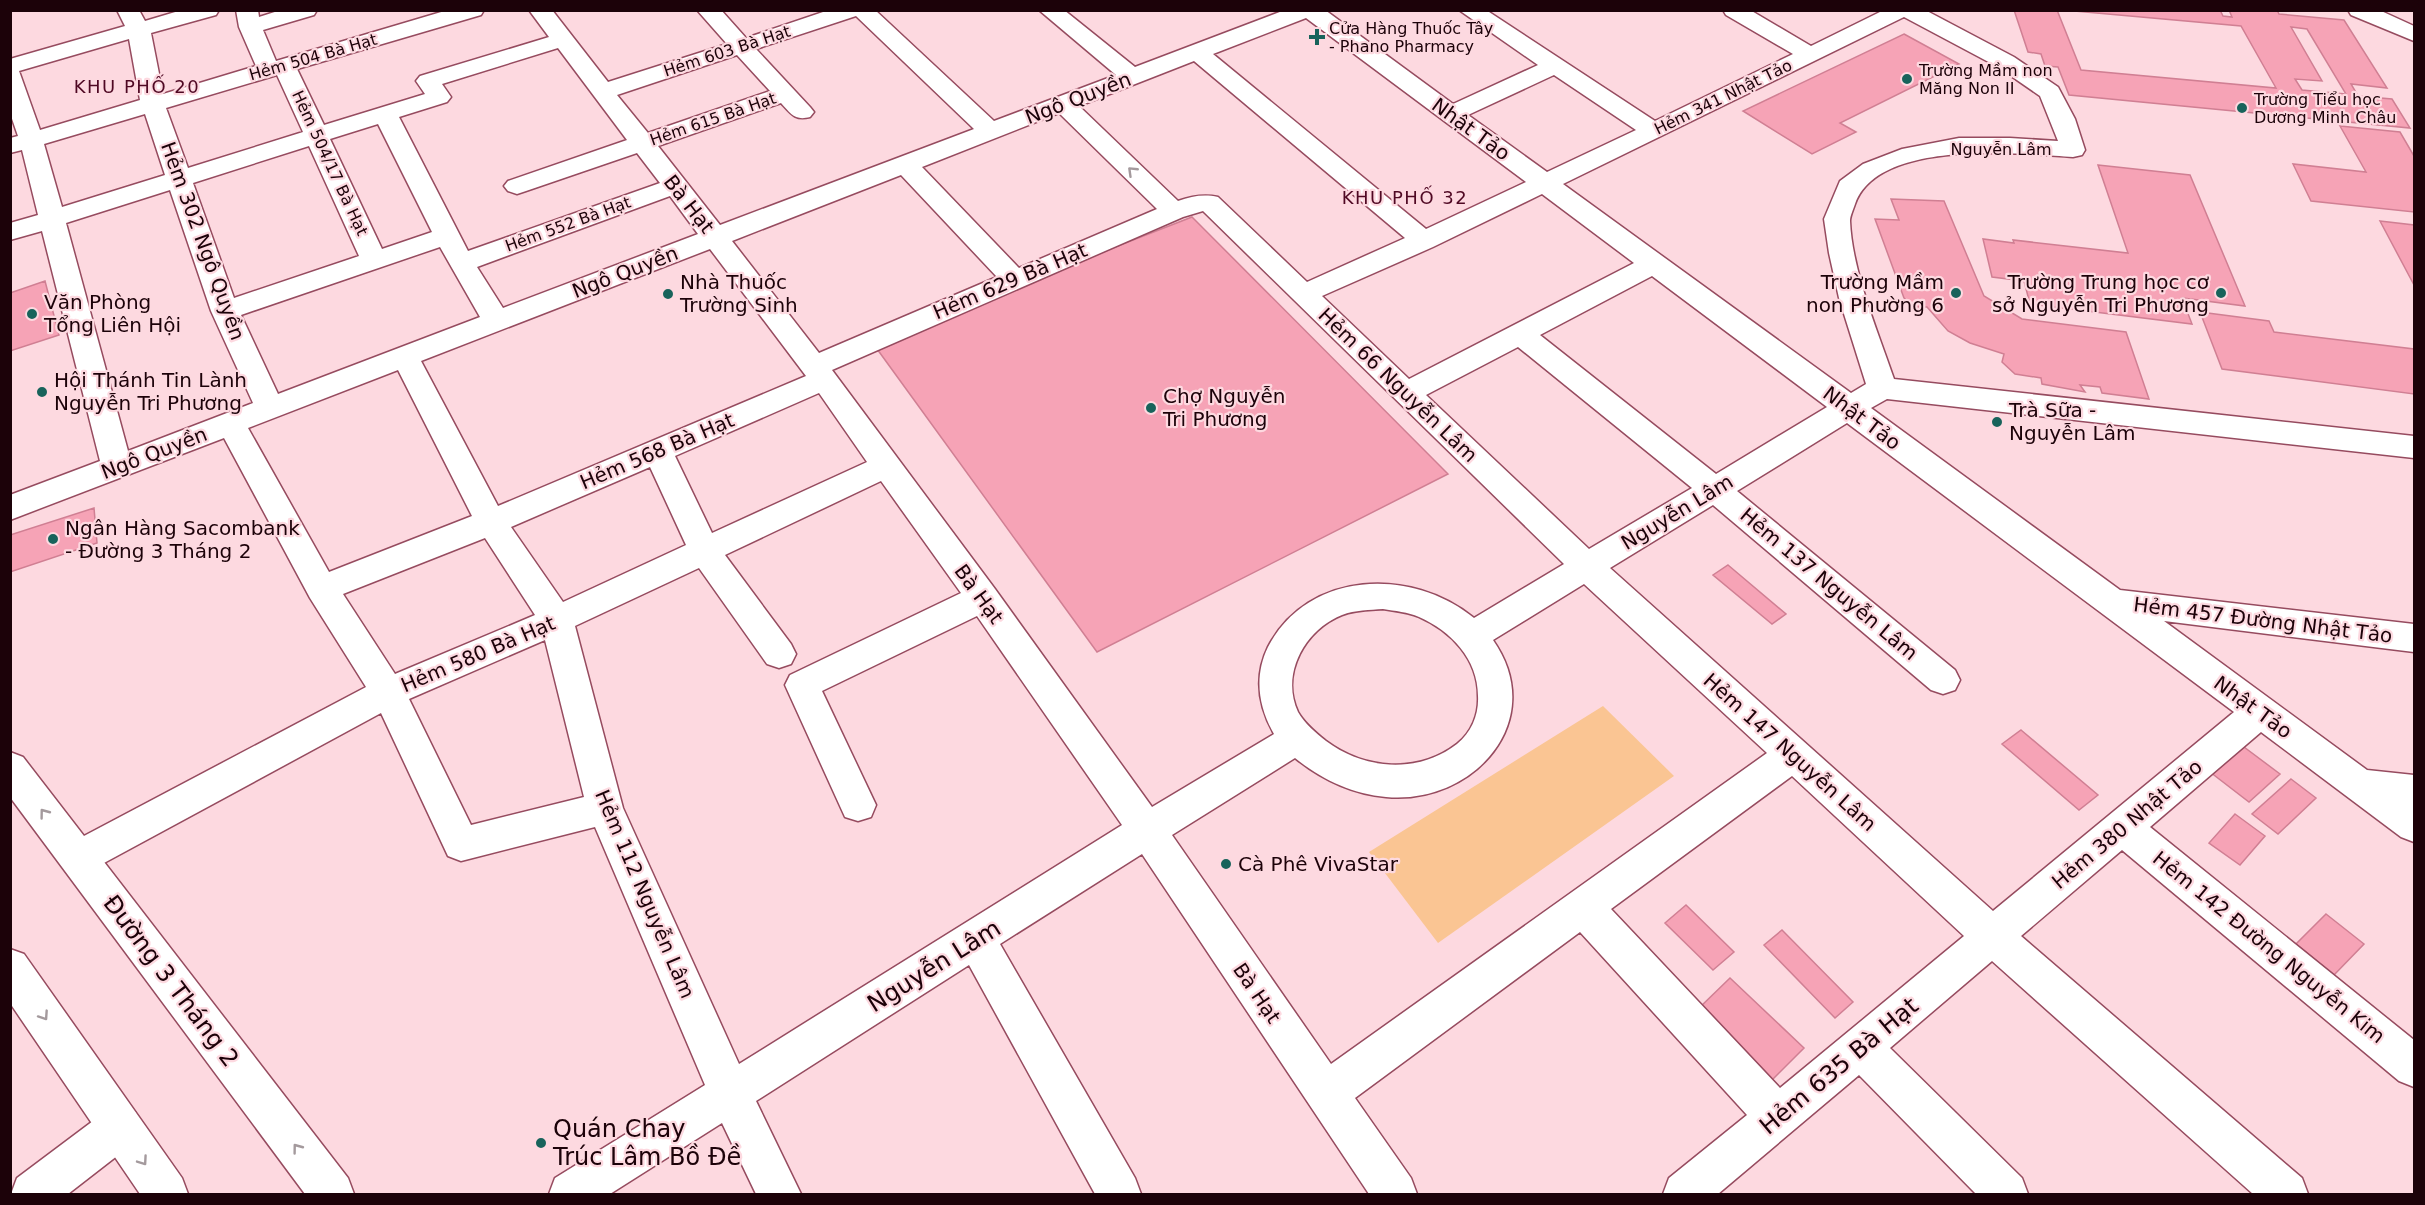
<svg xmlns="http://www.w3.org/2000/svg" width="2425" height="1205" viewBox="0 0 2425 1205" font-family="'DejaVu Sans',sans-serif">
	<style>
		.green { fill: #fac593 }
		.building { fill: #f6a3b6; stroke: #d07f93; stroke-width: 1.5; fill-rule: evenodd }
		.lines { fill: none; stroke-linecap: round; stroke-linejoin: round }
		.minor-casing { stroke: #964b5f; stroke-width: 3 }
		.major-casing { stroke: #964b5f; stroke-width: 3 }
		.minor { fill: #fff; fill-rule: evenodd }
		.major { fill: #fff; fill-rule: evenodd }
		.oneway { stroke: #a49a9d }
		.poi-dot { fill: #18635b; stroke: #fdd9e0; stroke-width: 2 }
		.labels { text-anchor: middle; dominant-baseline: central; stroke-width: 4.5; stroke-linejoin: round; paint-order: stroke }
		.far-poi-label { font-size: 16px; fill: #1c0209; stroke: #fdd9e0; text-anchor: start }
		.far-street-label { font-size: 16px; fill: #1c0209; stroke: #fdd9e0 }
		.far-neighbourhood-label { font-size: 18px; letter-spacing: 1.5px; fill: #4f0823; stroke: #fdd9e0 }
		.street-label { font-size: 20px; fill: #1c0209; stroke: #fdd9e0 }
		.poi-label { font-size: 20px; fill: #1c0209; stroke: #fdd9e0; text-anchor: start }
		.near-street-label { font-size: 24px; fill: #1c0209; stroke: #fdd9e0 }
		.near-poi-label { font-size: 24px; fill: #1c0209; stroke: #fdd9e0; text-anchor: start }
	</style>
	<rect width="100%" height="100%" fill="#fdd9e0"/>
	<path class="green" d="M1603,706l71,70 -236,167 -69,-91z"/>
	<path class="building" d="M2014,10h43l24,60 195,18 -35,-62 -178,-16h157l3,6 9,1 -3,-7h48l2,4 65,6 43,68 -36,-4 7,12 34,3 18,29 -341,-33 -11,-28 -13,-1 -4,-12 -13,-2zM2291,27l16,2 39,65 -44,-4 -7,-11 27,2z
		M1904,34l55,30 -119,59 16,9 -44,22 -69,-43z
		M2340,126l60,6 14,24v56l-103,-11 -18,-37 73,8z
		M2098,165l92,10 55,131 -63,-8 10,26 -162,-20 -6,-23 -32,-4 -9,-38 31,4 -1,-3 115,13z
		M1891,199l53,2 40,95 38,23 104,13 23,67 -47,-6 -2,-6 -20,-2 5,7 -43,-8 -1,-6 -26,-4 -13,-12 2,-8 -34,-11 -22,-12 -21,-24h-12l-11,-9 -29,-79 24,1z
		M1192,217l256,257 -351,178 -225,-310z
		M2380,221l34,4v60z
		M45,281l14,54 -49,16v-58z
		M2200,312l69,9 5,11 140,17v45l-192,-25z
		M94,508l3,35 -87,29v-37z
		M1728,565l58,49 -14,10 -59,-49z
		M2021,730l77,65 -19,15 -77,-66z
		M2240,744l40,30 -31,28 -39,-30z
		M2291,779l25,19 -38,36 -26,-20z
		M2235,814l30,22 -25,29 -31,-22z
		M1686,905l48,47 -21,18 -48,-47z
		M2326,914l38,30 -30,31 -38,-31z
		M1782,930l71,72 -18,16 -71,-73z
		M1730,978l74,70 -33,33 -74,-71z"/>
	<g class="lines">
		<g class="minor-casing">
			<path id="minor" d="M117,10h22l6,11 37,-11h37l-3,5 -65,18 12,61 93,-28 -17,-39 -3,-17h22l1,7 22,-7h36l-3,5 -51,15 13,31 172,-51h36l-3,5 -184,54 27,56 101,-31 -9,-13 4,-5 129,-39 -20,-27h23l56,72 119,-38 -30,-34h24l25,28 83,-28h46l119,111 122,-46 -77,-65h25l71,57 150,-57h40l128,94 85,-39 -79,-55h27l169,111 138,-67 -67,-39 -3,-5h27l61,36 73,-36h41l89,47 44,30 17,32 10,31 -3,5 -9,2c-55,-4 -195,-18 -218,47 -2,6 -5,12 -5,17 2,50 28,111 44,158l520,57v22l-527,-59 -16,9 249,182 294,34v28l-250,-31 203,149 47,5v67l-13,-5 -140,-105 -111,95 264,213v47l-15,-6 -277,-231 -101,86 281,242 6,16h-55l-261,-233 -102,87 132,130 6,16h-52l-117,-119 -141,119h-55l6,-16 78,-63 -167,-183 -225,166 56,80 6,16h-48l-227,-340 -142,90 135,234 6,16h-46l-126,-229 -213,136 45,93h-45l-34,-71 -112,71h-61l6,-16 150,-93 -110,-258 -134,34 -13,-5 -67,-143 -290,157 -13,5 -13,-5 -6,-12 6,-12 301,-159 -56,-89 -86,-160 -214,82v-25l90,-34 -58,-230 -32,9v-17l28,-8 -16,-65 -12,3v-15l8,-2 -8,-23v-54l115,-33zM856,16l118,113 -254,96 -62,-79 123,-43c10,11 14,18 29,14l4,-5 -4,-5 -54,-58zM1904,17l94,50 42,29 18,45 -48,-3h-51l-57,11 -39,15 -23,17 -16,38 5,34 10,45 27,86 -15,9 -288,-209zM1306,18l220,164 -100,47 -213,-175zM129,39l11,61 -100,30 -21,-59zM558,48l69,92 -119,41 -4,5 4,5 9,3 9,-3 111,-38 23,30 -192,68 -69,-134 48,-15 4,-5 -9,-13zM737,55l33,36 -122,42 -31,-38zM1194,61l211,177 -98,44 -89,-85c-14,-3 -26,-1 -40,4l-99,-95zM277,75l26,57 -115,36 -22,-60zM1554,75l82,55 -89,42 -79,-57zM1059,113l98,96 -138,59 -97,-101zM145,114l20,61 -103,32 -18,-63zM378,124l54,108 -50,17 -52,-110zM309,146l50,110 -125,42 -41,-115zM901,175l96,102 -178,76 -87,-112zM170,190l41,121 42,92 -125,48 -62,-228zM1542,194l92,69 -225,116 -87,-83 111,-49zM670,196l28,38 -195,74 -26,-41zM1203,211l361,353 -90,54c-62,-51 -166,-48 -206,29 -14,29 -10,59 6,87l-122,73 -157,-218 -163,-219 351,-153zM440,247l40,70 -202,77 -37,-79zM710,249l96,127 -308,130 -77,-145zM1652,276l175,131 -111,67 -176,-139zM1518,347l174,141 -103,61 -163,-154zM398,370l74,146 -143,56 -81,-144zM819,393l48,69 -155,71 -37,-77zM1847,423l387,289 -241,199 -383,-343 103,-63 218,185 12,4 12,-4 5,-10 -5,-10 -218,-179zM650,467l36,78 -123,57 -52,-75zM881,481l80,112 -171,82 -5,10 60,132 13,4 13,-4 5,-12 -54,-114 155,-75 145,209 -383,239 -116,-256 -48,-182 124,-58 68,96 12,4 12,-4 5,-10 -5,-10 -66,-89zM485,538l50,77 -140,59 -52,-80zM1584,584l183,169 -436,311 -159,-229 123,-77c26,21 57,36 91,39 88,8 163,-77 107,-157zM1383,609c12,2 25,3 36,8 32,14 59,42 59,79 1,18 -6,36 -21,48 -39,30 -92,26 -131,-3 -10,-8 -22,-18 -28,-29 -18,-39 8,-83 44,-97 13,-5 28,-5 41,-6zM545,640l39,157 -113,28 -62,-126zM1792,776l172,160 -184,152 -169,-179z
				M2348,10h31l35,16v15l-63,-26z
				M120,1106l15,6 6,15 -6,15 -67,52h-57l6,-16 88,-66z"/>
		</g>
		<g class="major-casing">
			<path id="major" d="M10,752l13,5 325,421 6,16h-49l-295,-397z
				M10,949l14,5 158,224 6,16h-48l-130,-191z"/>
		</g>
		<use href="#minor" class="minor"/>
		<use href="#major" class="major"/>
	</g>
	<defs><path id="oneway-chevron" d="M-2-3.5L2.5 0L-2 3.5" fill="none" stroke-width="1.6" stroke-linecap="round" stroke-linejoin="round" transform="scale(1.5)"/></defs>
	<g class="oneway">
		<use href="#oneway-chevron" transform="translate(1132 171) rotate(-136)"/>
		<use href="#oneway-chevron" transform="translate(44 813) rotate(-127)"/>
		<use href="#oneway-chevron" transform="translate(44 1016) rotate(56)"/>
		<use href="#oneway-chevron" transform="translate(297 1148) rotate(-127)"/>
		<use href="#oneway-chevron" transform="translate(143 1161) rotate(55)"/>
	</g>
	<g class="poi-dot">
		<path d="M1314 28h6v6h6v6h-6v6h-6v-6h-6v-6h6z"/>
		<circle cx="1907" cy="79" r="6"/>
		<circle cx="2242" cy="108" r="6"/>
		<circle cx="1956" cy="293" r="6"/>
		<circle cx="2221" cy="293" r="6"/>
		<circle cx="668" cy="294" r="6"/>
		<circle cx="32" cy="314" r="6"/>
		<circle cx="42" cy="392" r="6"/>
		<circle cx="1151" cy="408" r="6"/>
		<circle cx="1997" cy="422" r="6"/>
		<circle cx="53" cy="539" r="6"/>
		<circle cx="1226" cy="864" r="6"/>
		<circle cx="541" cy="1143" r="6"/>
	</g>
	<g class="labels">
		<g class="far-poi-label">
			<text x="1329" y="28">Cửa Hàng Thuốc Tây<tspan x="1329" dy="18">- Phano Pharmacy</tspan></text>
			<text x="1919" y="70">Trường Mầm non<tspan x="1919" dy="18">Măng Non II</tspan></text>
			<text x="2254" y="99">Trường Tiểu học<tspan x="2254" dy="18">Dương Minh Châu</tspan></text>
		</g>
		<g class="far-street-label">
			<text transform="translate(727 51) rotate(-18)">Hẻm 603 Bà Hạt</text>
			<text transform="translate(313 57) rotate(-16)">Hẻm 504 Bà Hạt</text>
			<text transform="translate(1723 97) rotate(-26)">Hẻm 341 Nhật Tảo</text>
			<text transform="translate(713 119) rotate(-19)">Hẻm 615 Bà Hạt</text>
			<text x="2001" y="149">Nguyễn Lâm</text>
			<text transform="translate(330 163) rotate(65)">Hẻm 504/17 Bà Hạt</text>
			<text transform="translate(568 224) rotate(-20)">Hẻm 552 Bà Hạt</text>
		</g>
		<g class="far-neighbourhood-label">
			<text x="137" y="86">KHU PHỐ 20</text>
			<text x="1405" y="197">KHU PHỐ 32</text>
		</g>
		<g class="street-label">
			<text transform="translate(1078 98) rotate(-21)">Ngô Quyền</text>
			<text transform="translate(1471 129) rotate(36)">Nhật Tảo</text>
			<text transform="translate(689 204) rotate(52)">Bà Hạt</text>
			<text transform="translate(203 241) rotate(70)">Hẻm 302 Ngô Quyền</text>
			<text transform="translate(625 272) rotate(-21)">Ngô Quyền</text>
			<text transform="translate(1010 281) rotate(-23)">Hẻm 629 Bà Hạt</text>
			<text transform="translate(1398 385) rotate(44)">Hẻm 66 Nguyễn Lâm</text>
			<text transform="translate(1862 418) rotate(37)">Nhật Tảo</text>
			<text transform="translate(657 451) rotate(-23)">Hẻm 568 Bà Hạt</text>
			<text transform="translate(154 453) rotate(-21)">Ngô Quyền</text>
			<text transform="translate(1677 512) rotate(-31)">Nguyễn Lâm</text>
			<text transform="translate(1829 584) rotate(40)">Hẻm 137 Nguyễn Lâm</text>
			<text transform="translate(979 594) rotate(54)">Bà Hạt</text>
			<text transform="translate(2263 620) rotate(7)">Hẻm 457 Đường Nhật Tảo</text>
			<text transform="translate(478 654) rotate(-23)">Hẻm 580 Bà Hạt</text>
			<text transform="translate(2253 707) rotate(36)">Nhật Tảo</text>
			<text transform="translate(1790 752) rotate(42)">Hẻm 147 Nguyễn Lâm</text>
			<text transform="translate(2127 824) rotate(-40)">Hẻm 380 Nhật Tảo</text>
			<text transform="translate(645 894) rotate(67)">Hẻm 112 Nguyễn Lâm</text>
			<text transform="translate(2269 947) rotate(39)">Hẻm 142 Đường Nguyễn Kim</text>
			<text transform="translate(1257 993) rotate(56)">Bà Hạt</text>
		</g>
		<g class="poi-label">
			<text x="680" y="282">Nhà Thuốc<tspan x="680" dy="23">Trường Sinh</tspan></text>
			<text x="1944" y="282" text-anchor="end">Trường Mầm<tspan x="1944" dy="23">non Phường 6</tspan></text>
			<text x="2209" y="282" text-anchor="end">Trường Trung học cơ<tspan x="2209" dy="23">sở Nguyễn Tri Phương</tspan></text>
			<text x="44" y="302">Văn Phòng<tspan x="44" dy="23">Tổng Liên Hội</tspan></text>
			<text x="54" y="380">Hội Thánh Tin Lành<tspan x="54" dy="23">Nguyễn Tri Phương</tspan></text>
			<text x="1163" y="396">Chợ Nguyễn<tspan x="1163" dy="23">Tri Phương</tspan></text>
			<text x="2009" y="410">Trà Sữa -<tspan x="2009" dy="23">Nguyễn Lâm</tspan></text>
			<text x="65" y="528">Ngân Hàng Sacombank<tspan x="65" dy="23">- Đường 3 Tháng 2</tspan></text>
			<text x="1238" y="864">Cà Phê VivaStar</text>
		</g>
		<g class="near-street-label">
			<text transform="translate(934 966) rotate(-32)">Nguyễn Lâm</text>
			<text transform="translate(171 981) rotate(53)">Đường 3 Tháng 2</text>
			<text transform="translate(1839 1066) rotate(-40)">Hẻm 635 Bà Hạt</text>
		</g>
		<g class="near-poi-label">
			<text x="553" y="1129">Quán Chay<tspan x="553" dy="28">Trúc Lâm Bồ Đề</tspan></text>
		</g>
	</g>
	<rect width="2425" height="1205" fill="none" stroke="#1c0209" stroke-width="24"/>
</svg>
